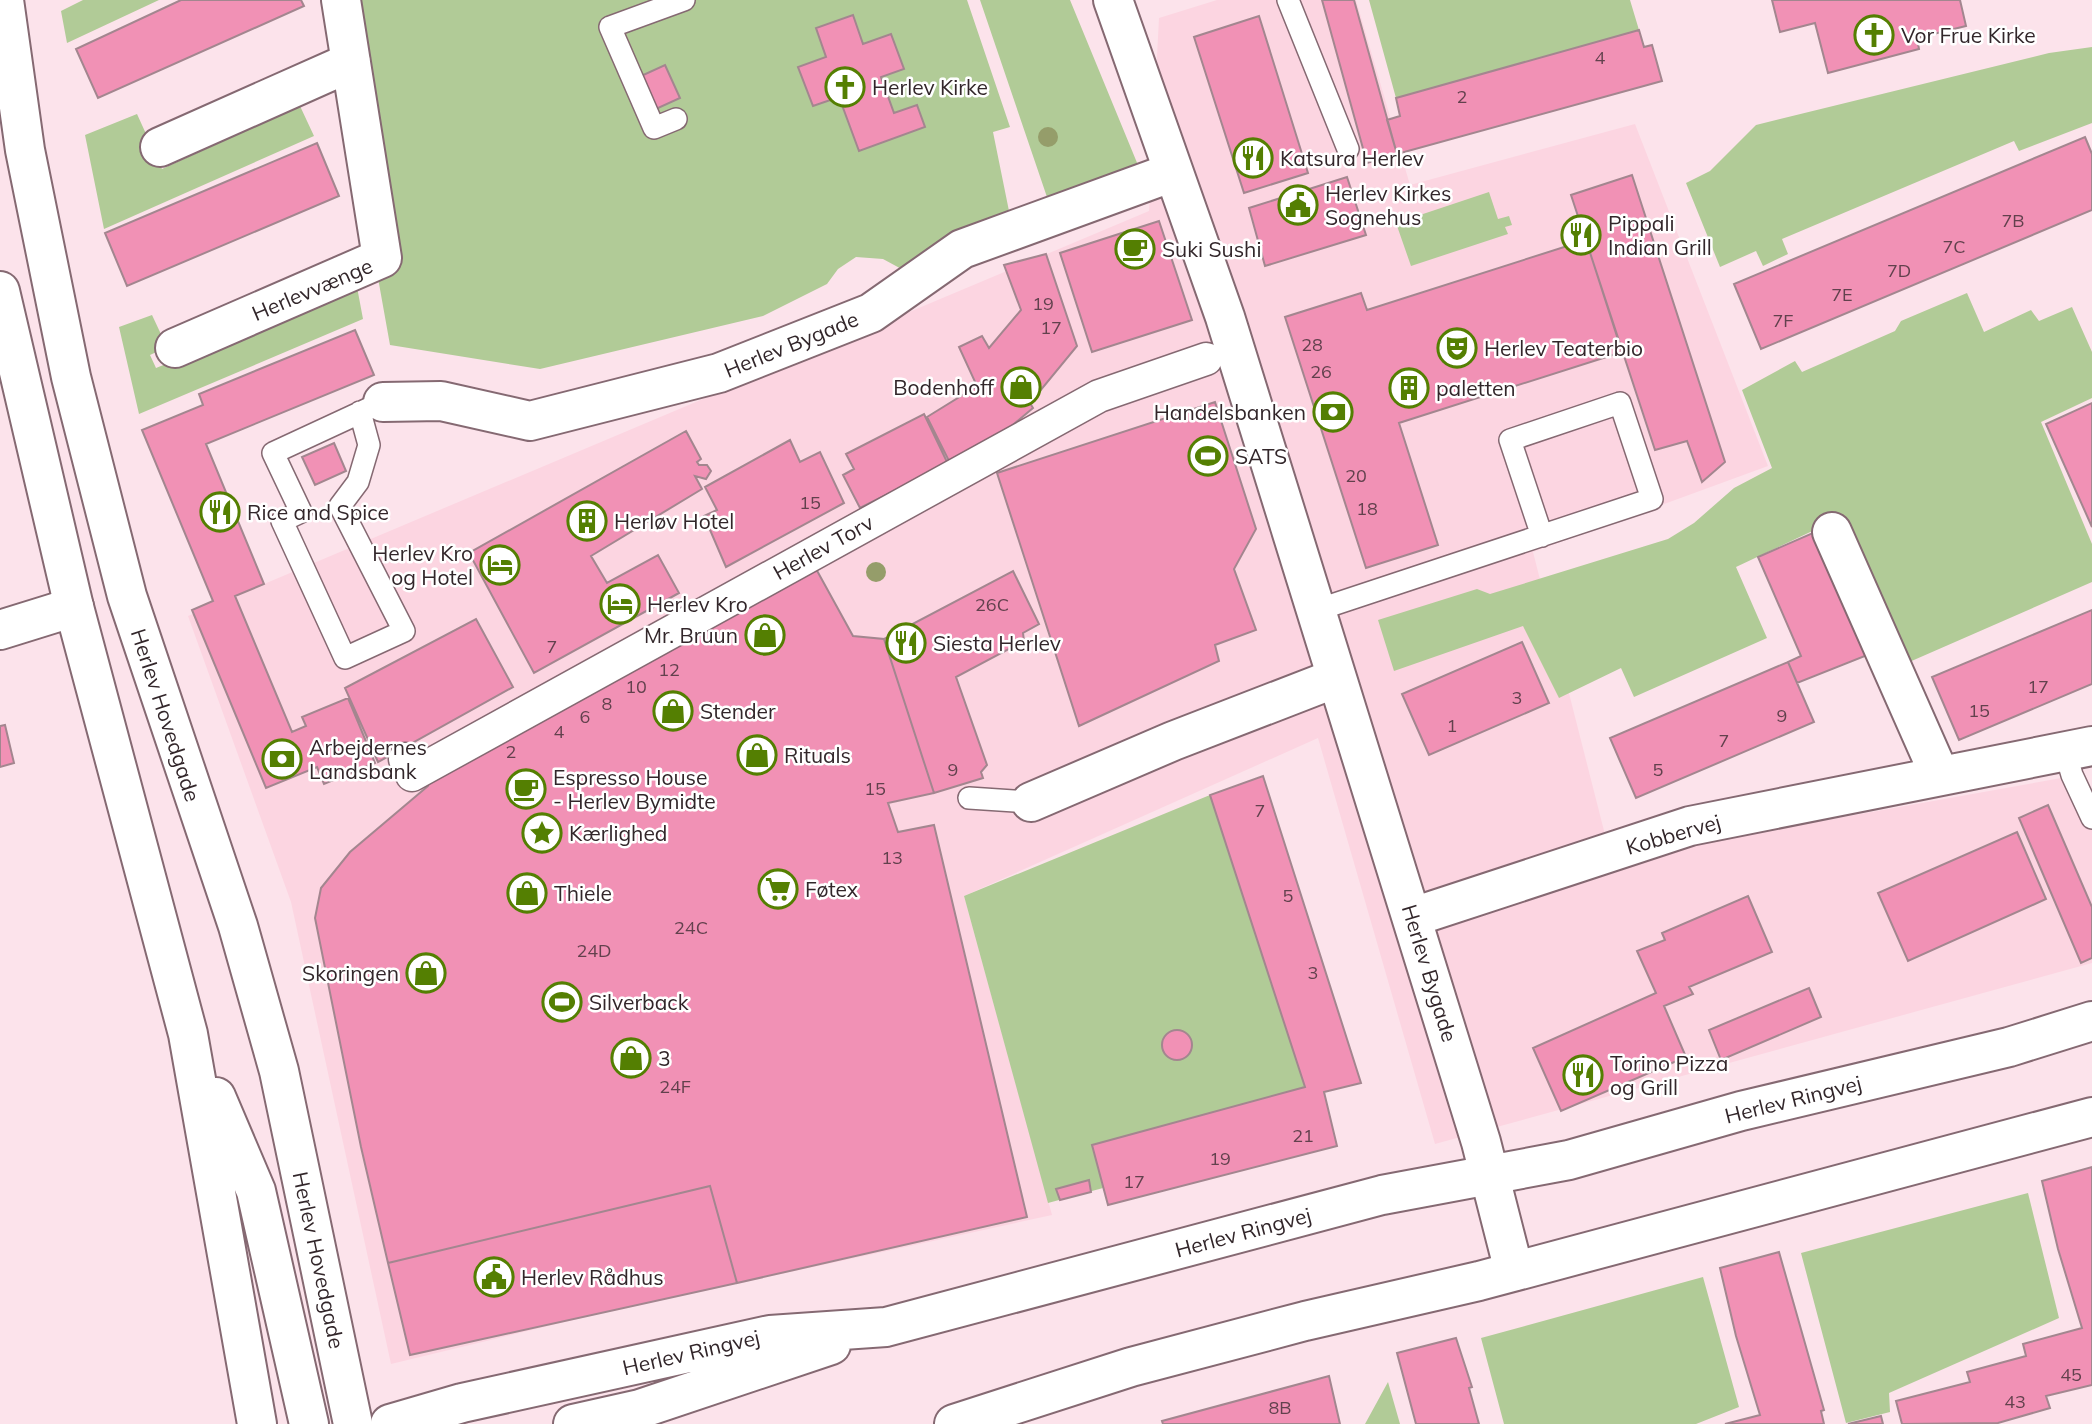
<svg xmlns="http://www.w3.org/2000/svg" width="2092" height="1424" viewBox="0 0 2092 1424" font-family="Mulish,sans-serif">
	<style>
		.built { fill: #fcd5e1 }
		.green { fill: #b1cb97 }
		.building { fill: #f191b5; stroke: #a3868f; stroke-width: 2 }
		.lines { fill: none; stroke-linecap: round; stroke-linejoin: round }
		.service-casing { stroke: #856972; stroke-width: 24 }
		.pedestrian-casing { stroke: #856972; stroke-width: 35 }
		.minor-casing { stroke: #856972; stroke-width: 42 }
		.tertiary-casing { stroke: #856972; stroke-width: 42 }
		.secondary-casing { stroke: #856972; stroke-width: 42 }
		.primary-casing { stroke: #856972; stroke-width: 42 }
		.service { stroke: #fff; stroke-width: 21 }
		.pedestrian { stroke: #fff; stroke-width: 32 }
		.minor { stroke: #fff; stroke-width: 38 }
		.tertiary { stroke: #fff; stroke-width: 38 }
		.secondary { stroke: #fff; stroke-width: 38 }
		.primary { stroke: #fff; stroke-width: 38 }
		.tree { fill: #959d6a }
		.labels { text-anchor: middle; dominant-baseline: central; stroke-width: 5; stroke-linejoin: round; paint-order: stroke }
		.number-label { font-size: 18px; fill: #62414d }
		.poi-label { font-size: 21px; fill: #32262a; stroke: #fff; text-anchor: start }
		.street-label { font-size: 21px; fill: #32262a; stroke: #fff }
	</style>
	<rect width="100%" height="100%" fill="#fce3eb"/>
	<path class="built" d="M1217,0h139l54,185 225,-61 133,342 -235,86 81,318 102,-30 351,-63 25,50v136l-657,181 -117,-406 -354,158 88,319 -454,99 -207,50 -100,-462 -103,-286 961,-405 10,-193z"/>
	<path class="green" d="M83,0h76l-92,43 -6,-32z
		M359,0h608l43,127 -17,5 16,79 -102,61 -24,-13 -27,-2 -18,12 -11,15 -64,32 -223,53 -150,-24 -12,-67 22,-12z
		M980,0h90l70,170 -92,30z
		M1369,0h261l9,30 -243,68z
		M2092,47v76l-73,28 -5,-10 -232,98 6,15 -25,12 -7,-15 -36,16 -34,-84 24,-12 46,-46 293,-72z
		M300,106l14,30 -210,93 -19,-94 52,-21 25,55z
		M1489,192l9,27 11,-3 3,9 -7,2 3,7 -97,32 -15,-43z
		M357,287l6,32 -224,95 -20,-87 33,-12 15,32 -17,8 6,13z
		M1967,293l17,39 47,-22 8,11 33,-14 20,45v46l-51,24 51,122v38l-185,81 -65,-146 -106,50 31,71 -133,59 -13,-29 -62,30 -36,-72 -129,45 -16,-51 99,-31 13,5 178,-55 26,-16 40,-35 38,-20 -30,-78 53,-29 7,11 93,-41 6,-10z
		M1210,795l95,292 -213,58 11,43 -55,15 -84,-307z
		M2028,1193l31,125 -170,75 1,19 -44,11 -45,-170z
		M1703,1277l36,130 -43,17h-192l-23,-86z
		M1388,1382l12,42h-35z"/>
	<path class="building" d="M181,0h120l3,6 -206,92 -22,-49z
		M1322,0h32l43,154 -30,9z
		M1772,0h188l6,26 -49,12 2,11 -91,24 -13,-50 -35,9z
		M853,15l10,29 28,-10 13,35 -23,8 13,36 23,-8 8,22 -66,24 -20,-54 -26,9 -15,-39 28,-10 -10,-29z
		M1259,16l49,157 -64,20 -50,-156z
		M1639,30l5,17 8,-2 10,36 -265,73 -10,-34 13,-4 -4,-18z
		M665,65l15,33 -24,11 -15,-33z
		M2085,137l7,17v56l-331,139 -27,-65z
		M317,143l22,53 -212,90 -22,-53z
		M1632,175l93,287 -23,20 -15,-41 -32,9 -84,-255z
		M1347,177l19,58 -101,31 -16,-58z
		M1159,221l33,99 -100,32 -32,-99z
		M1586,240l36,112 -223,71 39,122 -72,23 -81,-251 76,-24 6,17z
		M1046,254l31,92 -47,57 3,5 -31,26 -53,27 -22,-44 50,-31 -18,-39 23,-11 7,12 32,-38 -17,-45z
		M355,330l19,45 -168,69 58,140 -29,12 57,136 14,-6 -4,-9 46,-19 27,65 -51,21 -7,-17 -51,21 -74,-178 21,-9 -71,-171 61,-25 -4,-11z
		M1215,402l41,127 -22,40 22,61 -41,15 4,16 -140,65 -82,-253z
		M2092,403v124l-46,-103z
		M924,414l24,50 -88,44 -17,-33 11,-6 -8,-15z
		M686,431l15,28 -4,3 2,3h8l4,6 -5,8 -11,-3 7,13 -111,67 16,27 51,-28 21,38 -145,80 -65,-120z
		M790,440l10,22 20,-10 24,51 -118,64 -22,-51 13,-6 -12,-23z
		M334,443l12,28 -31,14 -13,-28z
		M1822,529l53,123 -78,31 -9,-21 13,-6 -43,-99z
		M815,567l38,69 31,3 50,154 -46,10 10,29 36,-7 93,392 -290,66 -27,-97 -322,77 -27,-116 -46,-229 6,-30 29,-36 78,-66 3,-15z
		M1013,571l26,53 -16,9 1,8 -68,36 31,88 -6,7 2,6 -49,15 -50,-154z
		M2092,610v74l-133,56 -27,-63z
		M476,619l37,68 -135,75 -33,-74z
		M1522,642l27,61 -120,52 -27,-61z
		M1788,662l26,60 -178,76 -26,-60z
		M5,725l9,38 -14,4v-41z
		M1263,776l98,307 -37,9 13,54 -229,59 -16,-60 213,-58 -95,-292z
		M2048,805l44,102v51l-11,5 -62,-145z
		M2017,832l29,67 -138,62 -30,-68z
		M1748,896l24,56 -83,35 4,7 -29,12 22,51 -125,54 -28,-63 123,-55 -19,-42 28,-11 -3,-7z
		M1809,988l12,29 -100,43 -12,-30z
		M1162 1045a15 15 0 1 1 30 0a15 15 0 1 1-30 0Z
		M2092,1167v218l-46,11 4,12 -52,15 -96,1 -6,-23 74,-19 -3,-10 59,-16 -3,-12 59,-16 -24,-79 -16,-68z
		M1089,1180l2,12 -31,8 -4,-11z
		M710,1186l27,97 -327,72 -22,-92z
		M1779,1252l45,158 -3,1 3,13h-99l35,-9 -24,-79 -16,-68z
		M1456,1338l16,49 -3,1 10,36h-63l-19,-71z
		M1329,1376l11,48h-177l-1,-3z
		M1881,1416l2,8h-35z"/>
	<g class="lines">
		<g class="service-casing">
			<path id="service" d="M1288,0l60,149
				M676,119l-22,9 -44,-101 74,-27
				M360,412l9,33 -11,37 -18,24 64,125 -59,27 -63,-137 19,-9 -28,-59 110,-51
				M1314,611c113,-37 226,-74 338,-112l-32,-96 -110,37 32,96
				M2065,751l7,24 20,43
				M969,798l62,4"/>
		</g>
		<g class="pedestrian-casing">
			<path id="pedestrian" d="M405,759l7,16 687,-379 107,-37"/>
		</g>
		<g class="minor-casing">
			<path id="minor" d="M160,147l191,-85
				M175,348l207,-90 -41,-258
				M383,402l58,-1 89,20 189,-48 152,-60 91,-64 211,-77
				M1832,532l108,244
				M0,630l74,-23
				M1031,802l142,-61 163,-63
				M1413,917l277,-91 402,-80"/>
		</g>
		<g class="tertiary-casing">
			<path id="tertiary" d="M1113,0l112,317 256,825 33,129"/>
		</g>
		<g class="secondary-casing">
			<path id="secondary" d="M4,0l21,150 46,227 56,219 111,330 41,145 74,353
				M0,291l74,316 114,427 69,390
				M216,1097l40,94 53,233"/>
		</g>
		<g class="primary-casing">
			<path id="primary" d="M390,1424l72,-21 308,-68 116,-8 496,-132 187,-35 172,-49 268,-64 83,-26
				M573,1424l67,-15 191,-64
				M954,1424l177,-57 174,-46 174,-40 613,-164"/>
		</g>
		<use href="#service" class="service"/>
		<use href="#pedestrian" class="pedestrian"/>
		<use href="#minor" class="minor"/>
		<use href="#tertiary" class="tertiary"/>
		<use href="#secondary" class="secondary"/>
		<use href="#primary" class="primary"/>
	</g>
	<g class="tree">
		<circle cx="1048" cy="137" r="10"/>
		<circle cx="876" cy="572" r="10"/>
	</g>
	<defs>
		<g id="church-ring" transform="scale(2.0125)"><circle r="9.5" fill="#fff" stroke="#547f02" stroke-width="1.5"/><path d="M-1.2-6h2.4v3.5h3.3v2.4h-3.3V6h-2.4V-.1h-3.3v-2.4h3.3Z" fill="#547f02"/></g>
		<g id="restaurant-ring" transform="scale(2.0125)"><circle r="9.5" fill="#fff" stroke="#547f02" stroke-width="1.5"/><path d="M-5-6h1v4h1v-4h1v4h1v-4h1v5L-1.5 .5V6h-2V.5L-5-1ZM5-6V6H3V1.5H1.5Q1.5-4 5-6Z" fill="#547f02"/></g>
		<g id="civic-ring" transform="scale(2.0125)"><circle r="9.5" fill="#fff" stroke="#547f02" stroke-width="1.5"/><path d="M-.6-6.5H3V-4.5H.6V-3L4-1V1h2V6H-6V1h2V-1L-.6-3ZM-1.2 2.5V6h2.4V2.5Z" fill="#547f02"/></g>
		<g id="cafe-ring" transform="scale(2.0125)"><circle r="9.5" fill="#fff" stroke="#547f02" stroke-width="1.5"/><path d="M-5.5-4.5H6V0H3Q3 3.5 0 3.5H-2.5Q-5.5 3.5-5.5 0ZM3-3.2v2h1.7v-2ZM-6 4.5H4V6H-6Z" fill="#547f02"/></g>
		<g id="theatre-ring" transform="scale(2.0125)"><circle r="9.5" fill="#fff" stroke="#547f02" stroke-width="1.5"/><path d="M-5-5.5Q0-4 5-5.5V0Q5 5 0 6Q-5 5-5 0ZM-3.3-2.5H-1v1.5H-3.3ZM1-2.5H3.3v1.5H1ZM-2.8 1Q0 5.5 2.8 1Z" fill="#547f02"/></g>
		<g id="shop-ring" transform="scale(2.0125)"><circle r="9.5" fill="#fff" stroke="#547f02" stroke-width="1.5"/><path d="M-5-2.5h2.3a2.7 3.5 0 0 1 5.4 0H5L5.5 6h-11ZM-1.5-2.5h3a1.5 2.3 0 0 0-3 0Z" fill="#547f02"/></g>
		<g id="building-ring" transform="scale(2.0125)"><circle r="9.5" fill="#fff" stroke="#547f02" stroke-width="1.5"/><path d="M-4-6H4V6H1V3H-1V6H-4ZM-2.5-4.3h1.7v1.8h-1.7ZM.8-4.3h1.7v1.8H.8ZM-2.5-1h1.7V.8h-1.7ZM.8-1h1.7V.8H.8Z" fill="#547f02"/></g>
		<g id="bank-ring" transform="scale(2.0125)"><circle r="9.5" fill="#fff" stroke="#547f02" stroke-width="1.5"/><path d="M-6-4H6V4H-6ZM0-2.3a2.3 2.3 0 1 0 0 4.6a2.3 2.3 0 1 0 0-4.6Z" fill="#547f02"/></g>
		<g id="stadium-ring" transform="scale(2.0125)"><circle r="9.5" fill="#fff" stroke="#547f02" stroke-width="1.5"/><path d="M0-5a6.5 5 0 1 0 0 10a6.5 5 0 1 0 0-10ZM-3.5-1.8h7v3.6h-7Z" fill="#547f02"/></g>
		<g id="hotel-ring" transform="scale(2.0125)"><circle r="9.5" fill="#fff" stroke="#547f02" stroke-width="1.5"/><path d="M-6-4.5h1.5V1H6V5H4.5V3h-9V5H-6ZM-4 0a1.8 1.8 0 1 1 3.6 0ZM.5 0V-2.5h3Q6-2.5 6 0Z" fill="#547f02"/></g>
		<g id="sight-ring" transform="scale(2.0125)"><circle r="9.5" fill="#fff" stroke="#547f02" stroke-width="1.5"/><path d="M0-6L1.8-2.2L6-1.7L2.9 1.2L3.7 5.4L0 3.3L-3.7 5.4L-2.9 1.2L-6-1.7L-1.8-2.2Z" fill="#547f02"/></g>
		<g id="supermarket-ring" transform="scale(2.0125)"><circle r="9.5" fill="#fff" stroke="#547f02" stroke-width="1.5"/><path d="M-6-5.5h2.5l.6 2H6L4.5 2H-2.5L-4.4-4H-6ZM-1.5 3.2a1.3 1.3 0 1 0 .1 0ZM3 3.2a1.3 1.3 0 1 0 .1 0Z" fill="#547f02"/></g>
	</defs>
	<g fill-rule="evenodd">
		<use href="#church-ring" x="1874" y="35"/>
		<use href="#church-ring" x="845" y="87"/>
		<use href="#restaurant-ring" x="1253" y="158"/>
		<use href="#civic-ring" x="1298" y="205"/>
		<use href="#restaurant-ring" x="1581" y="235"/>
		<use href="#cafe-ring" x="1135" y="249"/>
		<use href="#theatre-ring" x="1457" y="348"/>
		<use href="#shop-ring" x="1021" y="387"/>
		<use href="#building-ring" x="1409" y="388"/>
		<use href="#bank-ring" x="1333" y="412"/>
		<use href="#stadium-ring" x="1208" y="456"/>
		<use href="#restaurant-ring" x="220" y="512"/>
		<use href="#building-ring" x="587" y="521"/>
		<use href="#hotel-ring" x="500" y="565"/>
		<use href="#hotel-ring" x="620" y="604"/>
		<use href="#shop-ring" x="765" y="635"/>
		<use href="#restaurant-ring" x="906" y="643"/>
		<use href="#shop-ring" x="673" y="711"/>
		<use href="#shop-ring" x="757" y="755"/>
		<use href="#bank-ring" x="282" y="759"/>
		<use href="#cafe-ring" x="526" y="789"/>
		<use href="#sight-ring" x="542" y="833"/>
		<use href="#supermarket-ring" x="778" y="889"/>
		<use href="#shop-ring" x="527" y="893"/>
		<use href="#shop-ring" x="426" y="973"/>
		<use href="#stadium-ring" x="562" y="1002"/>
		<use href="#shop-ring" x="631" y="1058"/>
		<use href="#restaurant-ring" x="1583" y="1075"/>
		<use href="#civic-ring" x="494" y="1277"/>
	</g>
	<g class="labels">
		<g class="number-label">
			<text x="1600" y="57">4</text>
			<text x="1462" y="96">2</text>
			<text x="2013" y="220">7B</text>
			<text x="1954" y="246">7C</text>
			<text x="1899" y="270">7D</text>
			<text x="1842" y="294">7E</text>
			<text x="1043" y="303">19</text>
			<text x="1783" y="320">7F</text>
			<text x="1051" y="327">17</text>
			<text x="1312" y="344">28</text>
			<text x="1321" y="371">26</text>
			<text x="1356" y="475">20</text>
			<text x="810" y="502">15</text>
			<text x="1367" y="508">18</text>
			<text x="992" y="604">26C</text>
			<text x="552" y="646">7</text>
			<text x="669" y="669">12</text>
			<text x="636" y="686">10</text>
			<text x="2038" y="686">17</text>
			<text x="1517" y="697">3</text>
			<text x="607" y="703">8</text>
			<text x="1979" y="710">15</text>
			<text x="1782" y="715">9</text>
			<text x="585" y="716">6</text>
			<text x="1452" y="725">1</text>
			<text x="559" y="731">4</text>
			<text x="1724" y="740">7</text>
			<text x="511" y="751">2</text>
			<text x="953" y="769">9</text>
			<text x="1658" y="769">5</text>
			<text x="875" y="788">15</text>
			<text x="1260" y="810">7</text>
			<text x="892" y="857">13</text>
			<text x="1288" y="895">5</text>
			<text x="691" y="927">24C</text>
			<text x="594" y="950">24D</text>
			<text x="1313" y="972">3</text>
			<text x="675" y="1086">24F</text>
			<text x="1303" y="1135">21</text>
			<text x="1220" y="1158">19</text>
			<text x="1134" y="1181">17</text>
			<text x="2071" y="1374">45</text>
			<text x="2015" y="1401">43</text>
			<text x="1280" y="1407">8B</text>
		</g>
		<g class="poi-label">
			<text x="1901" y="35">Vor Frue Kirke</text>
			<text x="872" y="87">Herlev Kirke</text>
			<text x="1280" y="158">Katsura Herlev</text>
			<text x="1325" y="193">Herlev Kirkes<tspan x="1325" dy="24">Sognehus</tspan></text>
			<text x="1608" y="223">Pippali<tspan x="1608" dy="24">Indian Grill</tspan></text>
			<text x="1162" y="249">Suki Sushi</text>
			<text x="1484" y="348">Herlev Teaterbio</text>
			<text x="994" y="387" text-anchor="end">Bodenhoff</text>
			<text x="1436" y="388">paletten</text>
			<text x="1306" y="412" text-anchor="end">Handelsbanken</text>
			<text x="1235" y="456">SATS</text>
			<text x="247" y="512">Rice and Spice</text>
			<text x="614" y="521">Herløv Hotel</text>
			<text x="473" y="553" text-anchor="end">Herlev Kro<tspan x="473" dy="24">og Hotel</tspan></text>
			<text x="647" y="604">Herlev Kro</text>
			<text x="738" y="635" text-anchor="end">Mr. Bruun</text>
			<text x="933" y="643">Siesta Herlev</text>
			<text x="700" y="711">Stender</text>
			<text x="309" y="747">Arbejdernes<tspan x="309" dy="24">Landsbank</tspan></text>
			<text x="784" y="755">Rituals</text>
			<text x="553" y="777">Espresso House<tspan x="553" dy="24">- Herlev Bymidte</tspan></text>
			<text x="569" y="833">Kærlighed</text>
			<text x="805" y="889">Føtex</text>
			<text x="554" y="893">Thiele</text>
			<text x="399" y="973" text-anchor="end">Skoringen</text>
			<text x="589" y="1002">Silverback</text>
			<text x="658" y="1058">3</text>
			<text x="1610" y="1063">Torino Pizza<tspan x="1610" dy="24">og Grill</tspan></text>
			<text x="521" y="1277">Herlev Rådhus</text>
		</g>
		<g class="street-label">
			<text transform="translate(312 289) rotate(-23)">Herlevvænge</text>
			<text transform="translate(791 344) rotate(-22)">Herlev Bygade</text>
			<text transform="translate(823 547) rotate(-29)">Herlev Torv</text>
			<text transform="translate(166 715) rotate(72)">Herlev Hovedgade</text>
			<text transform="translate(1673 834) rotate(-16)">Kobbervej</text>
			<text transform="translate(1430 973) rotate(73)">Herlev Bygade</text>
			<text transform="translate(1793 1099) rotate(-14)">Herlev Ringvej</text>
			<text transform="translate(1243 1232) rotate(-15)">Herlev Ringvej</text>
			<text transform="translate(319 1260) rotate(78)">Herlev Hovedgade</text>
			<text transform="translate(691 1352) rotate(-13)">Herlev Ringvej</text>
		</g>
	</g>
</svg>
